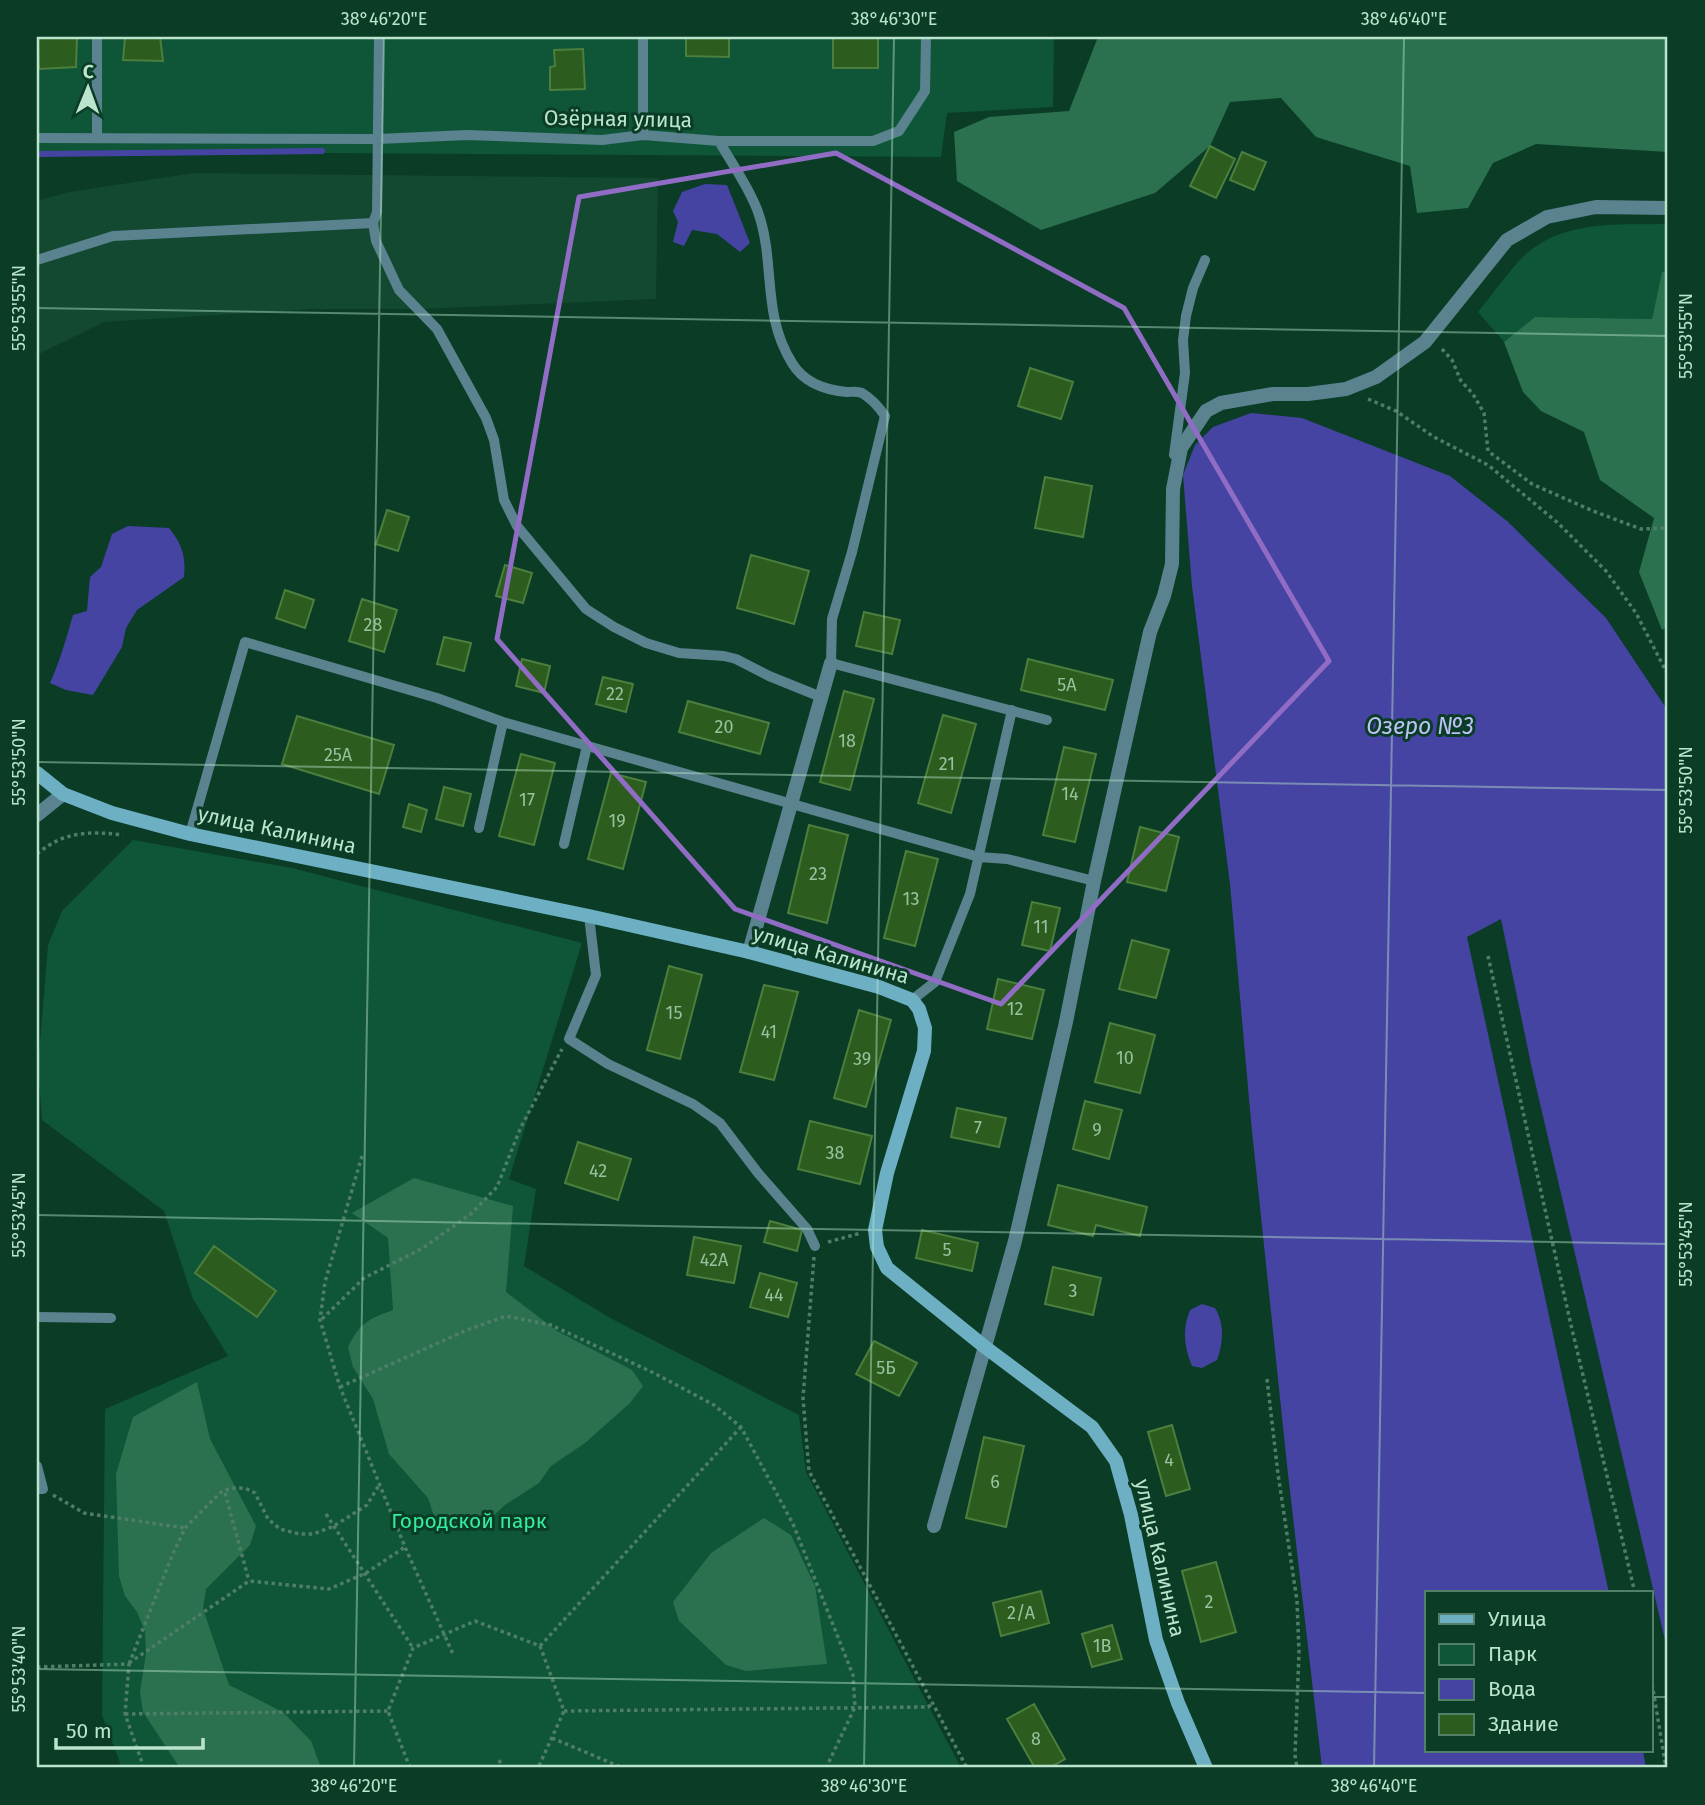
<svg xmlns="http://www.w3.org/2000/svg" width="1705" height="1805" viewBox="0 0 1705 1805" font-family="'Fira Sans',sans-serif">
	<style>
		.built { fill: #124930 }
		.green { fill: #0e5637 }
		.forest { fill: #2b714f }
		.water { fill: #4644a3 }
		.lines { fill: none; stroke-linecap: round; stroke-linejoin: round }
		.stream { stroke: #4644a3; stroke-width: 6 }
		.building { fill: #2c5d1e; stroke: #4c7e3e; stroke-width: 2 }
		.path { stroke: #4f7e67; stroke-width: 3.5; stroke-dasharray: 3.5 3.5; stroke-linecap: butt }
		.lane { stroke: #5a828f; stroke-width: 10 }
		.street { stroke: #5a828f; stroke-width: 14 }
		.secondary { stroke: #6db0c4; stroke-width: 14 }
		.marked { fill: none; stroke: #916cc4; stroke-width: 5; stroke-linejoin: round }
		.ticks { fill: none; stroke: #bbe4cc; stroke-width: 2; stroke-opacity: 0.45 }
		.labels { text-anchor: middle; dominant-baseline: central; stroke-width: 6; stroke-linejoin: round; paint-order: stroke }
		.number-label { font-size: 18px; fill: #97c2a0 }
		.street-label { font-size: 21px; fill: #bbe4cc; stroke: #0a3c26 }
		.park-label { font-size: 21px; fill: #35ed9f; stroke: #0a3c26 }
		.water-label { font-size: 23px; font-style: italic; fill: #bcc2f5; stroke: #0a3c26 }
		.neatline { fill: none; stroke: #bbe4cc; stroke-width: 2.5 }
		.ticks-label { font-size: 18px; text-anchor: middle; fill: #bbe4cc }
	</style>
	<rect width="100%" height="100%" fill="#0a3c26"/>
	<path class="built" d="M194,173l464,5 -2,121 -237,10h-107l-208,13 -67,33v-154l32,-9z"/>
	<path class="green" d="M37,37h1017l-1,70 -106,6 -6,44 -904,-6z
		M1668,224v48l-6,1 -10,46 -117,-2 -31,25 -26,-30c15,-18 32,-43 49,-59 40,-34 93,-28 141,-29z
		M133,840l159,28 290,75 -73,236 27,10 -12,77 88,53 187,96 7,57 155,296h-839l-20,-53 3,-306 123,-53 -35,-57 -29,-88 -122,-91 -4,-53 10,-122 14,-34z"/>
	<path class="forest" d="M1098,37h570v115l-132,-8 -43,19 -25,45 -51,5 -7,-47 -94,-29 -35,-39 -51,4 -20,44 -55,47 -114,37 -84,-49 -3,-49 35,-15 80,-6z
		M1662,272h6v354l-6,4 -23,-58 15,-54 -54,-38 -16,-48 -43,-21 -18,-19 -19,-50 31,-25 117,2z
		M414,1178l99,28 -7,86 51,39 75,39 11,16 -13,17 -45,40 -34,23 -12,17 -34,22 -15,14 -39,8 -17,-11 -6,-18 -39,-44 -16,-55 -20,-32 -5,-20c12,-24 20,-28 45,-37l-5,-72 -36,-25z
		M197,1382l13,57 46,87 -6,19 -44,44 -3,20 26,76 54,27 28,29 10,27h-141l-37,-56 -3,-20 6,-39 -1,-22 -8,-19 -12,-16 -6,-20 -3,-102 17,-57z
		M764,1518l27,17 24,51 12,78 -81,7 -20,-6 -47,-44 -6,-19 38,-49z"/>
	<path class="water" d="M705,184l22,1 23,58 -10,9 -23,-18 -25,-4 -8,16 -11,-4 5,-20 -5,-11 9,-19z
		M1251,413l51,5 148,58 57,45 99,97 62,93v942l-136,-584 -31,-150 -34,18 142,656h-182v158h216l3,17h-324l-35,-303 -36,-344 -21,-237 -38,-298 -9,-111 12,-30 18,-18z
		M128,526l41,2c13,16 17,28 15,49l-47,33 -11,18 -4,19 -29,48 -27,-5 -16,-7c10,-22 16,-44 23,-68l14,-4 3,-34 11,-10 11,-33z
		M1202,1304l13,4c10,16 8,35 2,52l-15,8 -10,-2c-8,-19 -10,-36 -2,-56z"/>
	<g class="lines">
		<path class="stream" d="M37,154l285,-3"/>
	</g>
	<path class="building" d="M38,37h39l-1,30 -37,2z
		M125,37h35l3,24 -40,-1z
		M686,37h43v20l-43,-1z
		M833,37h45v31h-45z
		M583,49l2,40 -35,1v-23l5,-1 -1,-16z
		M1210,146l25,13 -19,39 -26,-12z
		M1242,152l24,10 -12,28 -24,-10z
		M1030,368l43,14 -12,37 -43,-13z
		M1045,477l47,9 -9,51 -48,-9z
		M387,510l22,7 -11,34 -22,-7z
		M751,555l58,16 -15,53 -57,-16z
		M505,565l27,8 -9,30 -27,-7z
		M285,590l29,10 -9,28 -29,-10z
		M362,599l35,11 -13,42 -35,-11z
		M864,612l36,8 -8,34 -36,-8z
		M444,637l27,6 -7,28 -27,-7z
		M522,659l28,7 -6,27 -28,-7z
		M1028,659l85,21 -8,30 -84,-20z
		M603,677l30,7 -7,28 -30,-8z
		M844,691l30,8 -24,91 -30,-8z
		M688,701l81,22 -9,31 -81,-22z
		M943,715l33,9 -25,89 -33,-10z
		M297,716l97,29 -15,49 -97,-30z
		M1064,747l32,7 -21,88 -32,-7z
		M521,754l34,9 -21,82 -35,-9z
		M611,773l35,9 -23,87 -35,-10z
		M444,787l27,7 -8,32 -27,-7z
		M409,804l18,6 -6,22 -18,-5z
		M809,825l39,10 -21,88 -39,-10z
		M1140,827l39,10 -13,54 -39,-9z
		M906,851l32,8 -23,87 -31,-8z
		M1032,902l28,6 -10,43 -28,-6z
		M1132,940l37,10 -13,48 -37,-9z
		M669,966l33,9 -22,84 -33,-9z
		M998,979l46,11 -12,49 -45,-10z
		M764,985l34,7 -24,88 -34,-8z
		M859,1010l32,10 -25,87 -32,-9z
		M1110,1023l45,12 -15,58 -45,-11z
		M1085,1101l37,9 -13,49 -36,-10z
		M957,1108l49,10 -7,29 -48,-10z
		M810,1121l62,15 -12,48 -62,-15z
		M578,1142l53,17 -13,41 -53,-17z
		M1058,1185l89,22 -7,29 -44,-11 -3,11 -45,-11z
		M770,1221l32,9 -5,21 -33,-9z
		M922,1230l56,13 -6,28 -56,-13z
		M694,1237l47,9 -7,37 -47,-8z
		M214,1246l62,45 -19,26 -62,-44z
		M1053,1267l48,11 -8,37 -48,-11z
		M760,1273l37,10 -9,34 -38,-10z
		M874,1341l43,22 -18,33 -43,-22z
		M1172,1425l18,64 -24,7 -18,-64z
		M984,1437l40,9 -18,81 -40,-9z
		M1216,1562l20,70 -35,10 -19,-71z
		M1041,1591l8,32 -48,13 -8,-33z
		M1112,1625l10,34 -30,8 -10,-33z
		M1034,1704l31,55 -16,9h-14l-28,-49z"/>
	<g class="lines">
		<path class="path" d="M1442,349l10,11 9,21 12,13 11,19 4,38 44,33 61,27 48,18 27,-1
			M1368,399l28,12 38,26 54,28 70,58 48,48 30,42 32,62
			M37,854c27,-23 53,-23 86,-19
			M1488,956l83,369 64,268
			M362,1156l-37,126 -5,38 20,67 65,160 48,107
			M828,1242l33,-9
			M814,1257l-11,141 6,73 158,297
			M322,1319l42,-41 59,-30 49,-35 25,-26 23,-58 42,-80
			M1267,1379l11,95 19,127 2,51 -4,103 2,13
			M340,1387l127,-57 39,-14 45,9 103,48 60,32 27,22 52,97 60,151 2,32 -29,61
			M225,1493l24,88
			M53,1495l31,18 101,15
			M326,1514l87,134
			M540,1646l201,-219
			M129,1663l120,-82 80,8 37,-16 39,-26
			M129,1664l43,-108 13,-28 36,-36 10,-4h14l10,5 13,26 12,10 19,5h14l21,-8 33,-21 12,-20
			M37,1667l92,-3 -4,50 19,54
			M1651,1677l15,91
			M564,1711l364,-4 3,-2
			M125,1714l263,-3
			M552,1738l71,30
			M499,1760l4,8
			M410,1768l-22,-57 25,-63 62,-27 65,25 24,65 -26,57"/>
		<path class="lane" d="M97,37v101
			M379,37l-2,175 -4,11 3,18 23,49 38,39 49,89 8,22 10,60 13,26 69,83 28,18 32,16 33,10 45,3 12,3 33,17 52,21
			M643,37v98
			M37,138l341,1 89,-4 135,5 41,-5 76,6c13,23 30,46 39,71 18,51 3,101 34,151 12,20 32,27 55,29 5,0 10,-1 15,1 10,6 17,14 23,23l-33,136 -20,67 -1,44 216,57
			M719,141h154l26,-10 26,-40 1,-54
			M37,260l76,-24 260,-13
			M1174,455l11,-82 -2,-33 3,-24 7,-28 12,-28
			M479,828l24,-106
			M190,834l55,-192 192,56 66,24 476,135 28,2 87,22
			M564,844l23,-98
			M589,916l7,59 -27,64 39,25 85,40 27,19 38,50 49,56 8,17
			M912,1000l23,-18 35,-88 42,-184
			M37,1317l74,1
			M37,1466l6,23h-6"/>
		<path class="street" d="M37,815l26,-21
			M749,952l82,-289
			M934,1526l81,-285 51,-219 28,-141 56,-249 14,-36 8,-32 1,-75 8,-41 25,-37 15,-8 52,-9h35l38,-5 30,-12 49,-35 82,-102 40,-23 49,-10 72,1"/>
		<path class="secondary" d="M37,773l26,21 49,19 78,21 399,82 160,36 130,35 33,13 7,9 6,19 -1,23 -37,122 -12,57 2,17 10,21 98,79 107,80 24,34 15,54 25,125 22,63 28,65"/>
	</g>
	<path class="marked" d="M836,153l288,155 205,353 -328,343 -266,-95 -238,-270 82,-442z"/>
	<path class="ticks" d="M37,308l1631,28M37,762l1631,28M37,1215l1631,29M37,1669l1390,24M1651,1697h17M354,1768l30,-1731M864,1768l30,-1731M1374,1768l30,-1731"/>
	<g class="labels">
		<g class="number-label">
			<text x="373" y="625">28</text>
			<text x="1067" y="685">5А</text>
			<text x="615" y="694">22</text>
			<text x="724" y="727">20</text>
			<text x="847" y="741">18</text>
			<text x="338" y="755">25А</text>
			<text x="947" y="764">21</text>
			<text x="1070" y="794">14</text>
			<text x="527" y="800">17</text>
			<text x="617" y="821">19</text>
			<text x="818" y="874">23</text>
			<text x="911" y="899">13</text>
			<text x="1041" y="927">11</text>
			<text x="1015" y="1009">12</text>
			<text x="674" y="1013">15</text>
			<text x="769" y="1032">41</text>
			<text x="1125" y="1058">10</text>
			<text x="862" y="1059">39</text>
			<text x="978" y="1128">7</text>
			<text x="1097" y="1130">9</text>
			<text x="835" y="1153">38</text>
			<text x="598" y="1171">42</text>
			<text x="947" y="1250">5</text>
			<text x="714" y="1260">42А</text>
			<text x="1073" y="1291">3</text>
			<text x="774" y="1295">44</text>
			<text x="886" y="1368">5Б</text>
			<text x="1169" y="1460">4</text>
			<text x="995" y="1482">6</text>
			<text x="1209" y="1602">2</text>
			<text x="1021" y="1613">2/А</text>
			<text x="1102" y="1646">1В</text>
			<text x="1036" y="1739">8</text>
		</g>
		<g class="street-label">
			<text transform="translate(618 119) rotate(1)">Озёрная улица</text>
			<text transform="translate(277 830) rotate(12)">улица Калинина</text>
			<text transform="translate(831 955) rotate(16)">улица Калинина</text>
			<text transform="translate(1160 1558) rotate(77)">улица Калинина</text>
		</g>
		<g class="park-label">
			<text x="469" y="1521">Городской парк</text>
		</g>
		<g class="water-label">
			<text x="1420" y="726">Озеро №3</text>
		</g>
	</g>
	<rect width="1705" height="1805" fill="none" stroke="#0a3c26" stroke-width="77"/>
	<rect x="1425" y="1591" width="228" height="161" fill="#0a3c26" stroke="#517f68" stroke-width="2"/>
	<rect x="1439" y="1614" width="35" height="10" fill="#6db0c4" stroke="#517f68" stroke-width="2"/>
	<text x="1488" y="1626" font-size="21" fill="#bbe4cc">Улица</text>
	<rect x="1439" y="1644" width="35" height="21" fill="#0e5637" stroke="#517f68" stroke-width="2"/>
	<text x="1488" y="1661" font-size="21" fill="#bbe4cc">Парк</text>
	<rect x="1439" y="1679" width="35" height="21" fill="#4644a3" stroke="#517f68" stroke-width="2"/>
	<text x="1488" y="1696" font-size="21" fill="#bbe4cc">Вода</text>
	<rect x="1439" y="1714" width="35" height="21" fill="#2c5d1e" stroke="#517f68" stroke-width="2"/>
	<text x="1488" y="1731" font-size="21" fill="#bbe4cc">Здание</text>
	<g transform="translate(88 88) rotate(1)" stroke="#0a3c26" stroke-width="5" paint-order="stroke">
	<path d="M0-5L12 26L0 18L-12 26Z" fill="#bbe4cc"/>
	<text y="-10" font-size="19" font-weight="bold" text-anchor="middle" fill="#bbe4cc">С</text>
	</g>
	<path d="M56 1738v10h147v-10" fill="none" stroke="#bbe4cc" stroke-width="3.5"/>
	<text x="66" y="1738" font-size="21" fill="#bbe4cc" stroke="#0a3c26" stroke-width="5" paint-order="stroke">50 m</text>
	<rect x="38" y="38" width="1628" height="1728" class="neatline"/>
	<g class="ticks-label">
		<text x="384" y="25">38°46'20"E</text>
		<text x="894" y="25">38°46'30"E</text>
		<text x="1404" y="25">38°46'40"E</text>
		<text transform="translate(19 308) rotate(-90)" y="6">55°53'55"N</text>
		<text transform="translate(1686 336) rotate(-90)" y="6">55°53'55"N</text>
		<text transform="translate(19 762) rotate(-90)" y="6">55°53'50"N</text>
		<text transform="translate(1686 790) rotate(-90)" y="6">55°53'50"N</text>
		<text transform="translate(19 1215) rotate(-90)" y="6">55°53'45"N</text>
		<text transform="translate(1686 1244) rotate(-90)" y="6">55°53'45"N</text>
		<text transform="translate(19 1669) rotate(-90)" y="6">55°53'40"N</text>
		<text x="354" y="1792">38°46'20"E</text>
		<text x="864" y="1792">38°46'30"E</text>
		<text x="1374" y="1792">38°46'40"E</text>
	</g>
</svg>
